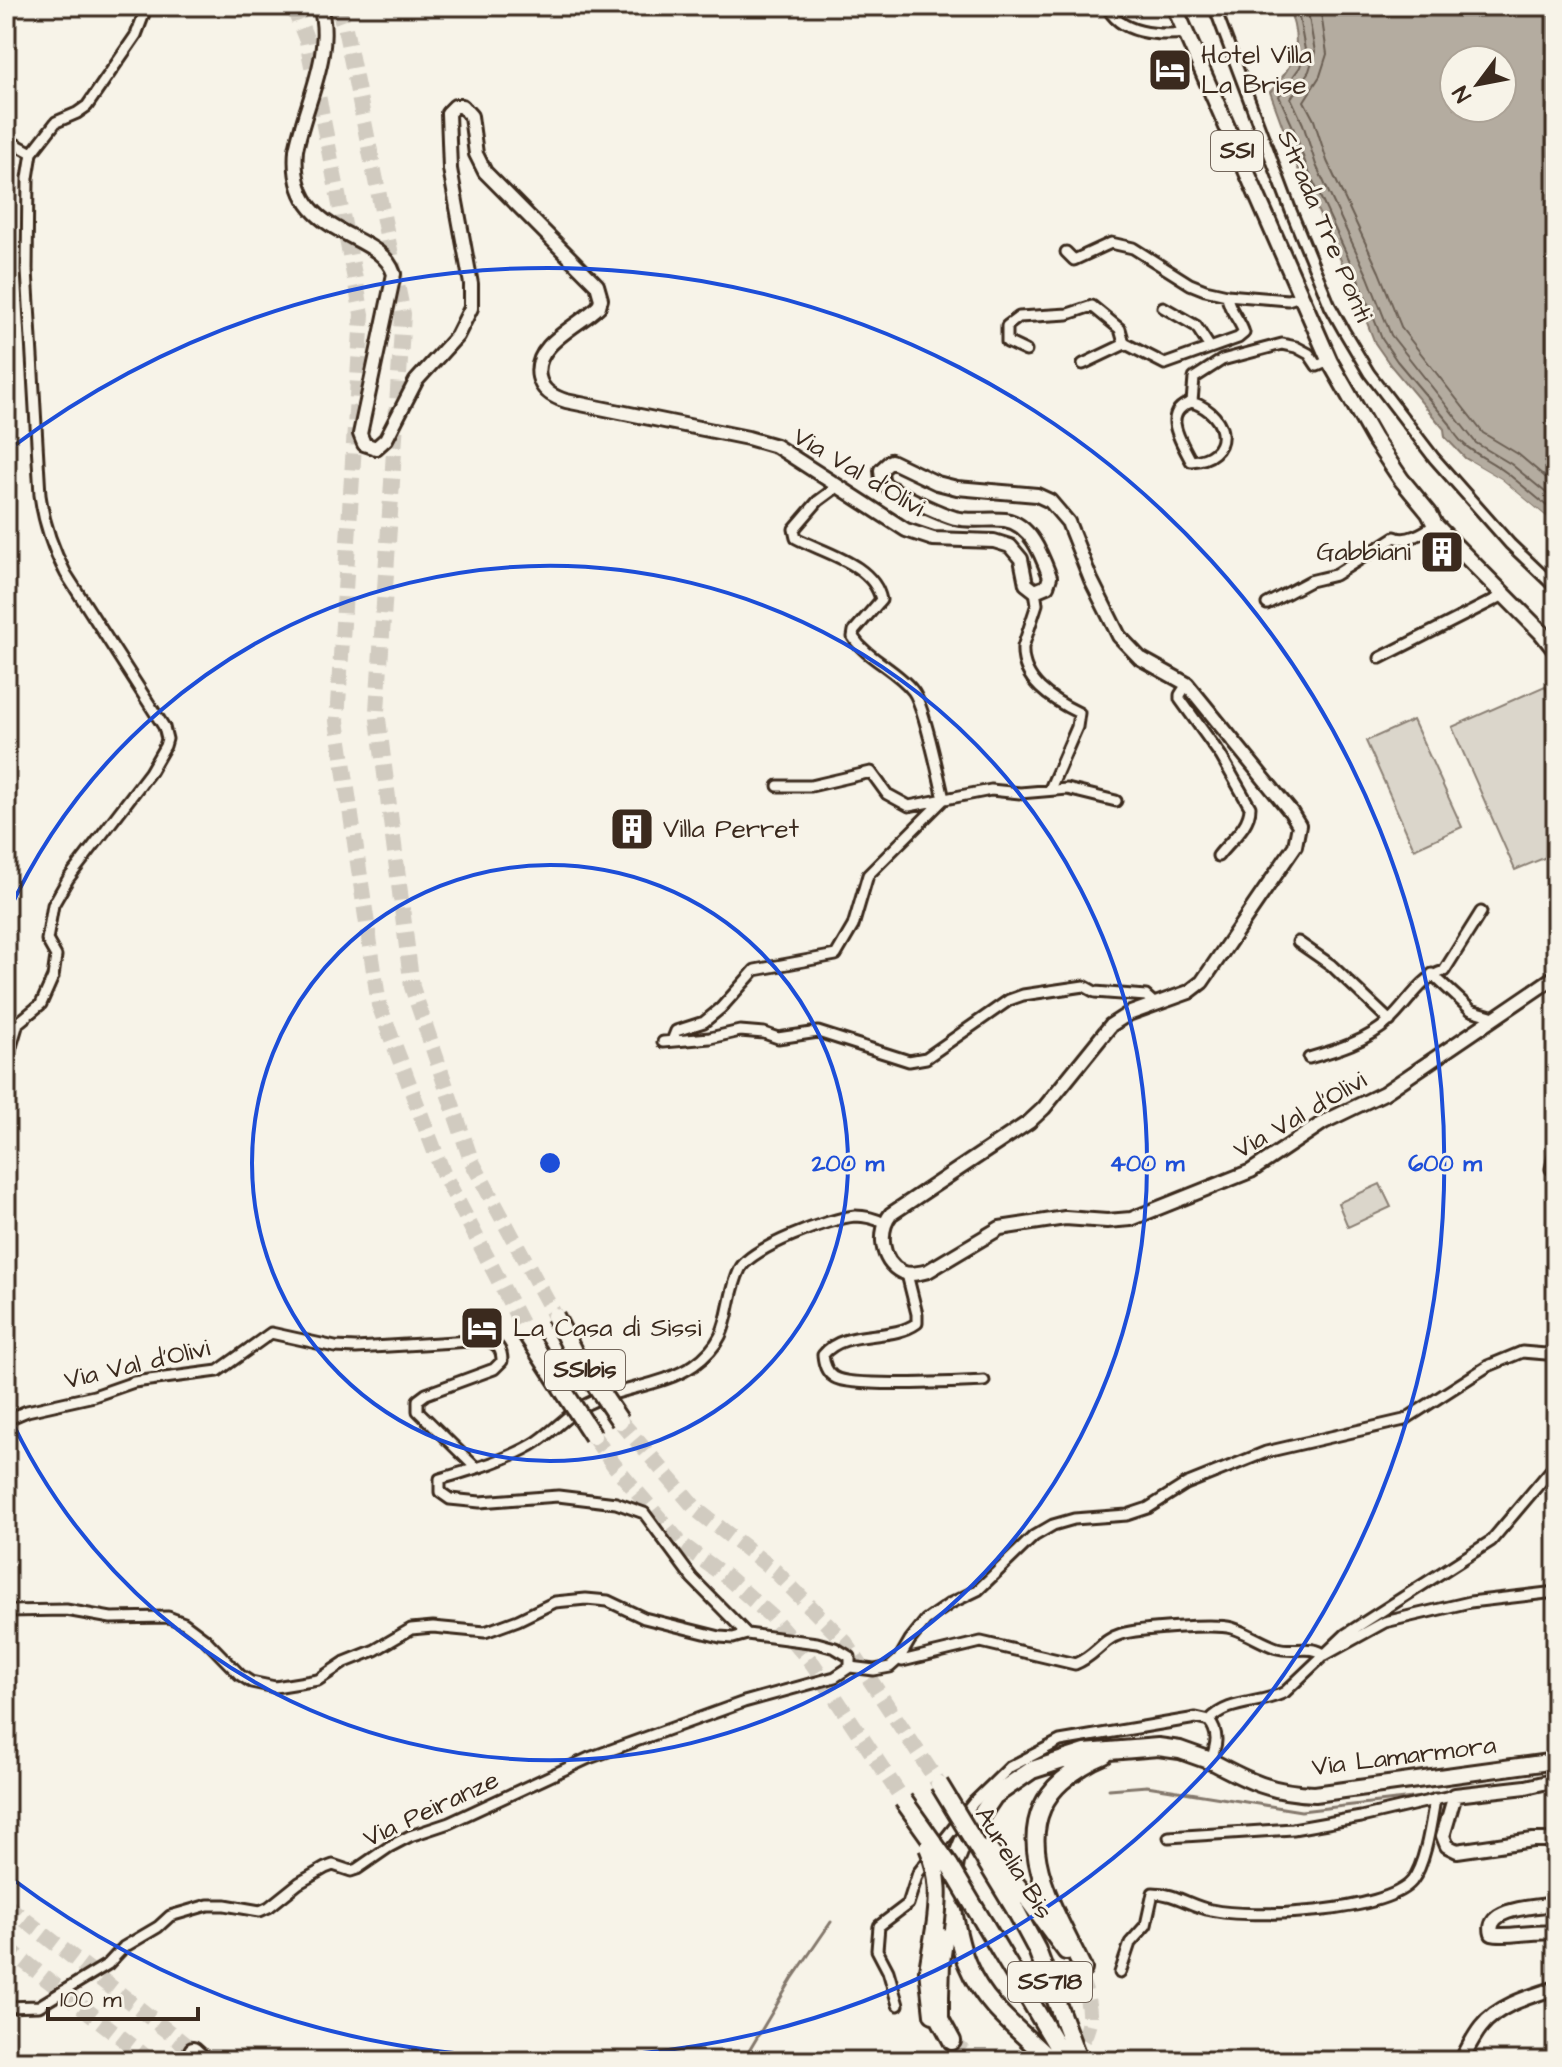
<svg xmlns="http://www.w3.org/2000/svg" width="1562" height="2067" viewBox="0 0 1562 2067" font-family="'Architects Daughter',sans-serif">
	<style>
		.green { fill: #dbd6cb; stroke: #8b8074; stroke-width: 2 }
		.water { fill: #b4aca0; stroke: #84786c; stroke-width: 2; fill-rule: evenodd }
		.pier { fill: #f7f3e8 }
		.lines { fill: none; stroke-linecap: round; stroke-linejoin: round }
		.shore { stroke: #6b5e52; stroke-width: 2 }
		.stream { stroke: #84786c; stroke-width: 3 }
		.highway-tunnel { stroke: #d1cbc0; stroke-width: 16; stroke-dasharray: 16 8; stroke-linecap: butt }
		.street-casing { stroke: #3b2a1e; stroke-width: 15 }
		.secondary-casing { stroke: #3b2a1e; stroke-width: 18 }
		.primary-casing { stroke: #3b2a1e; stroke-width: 20 }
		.highway-casing { stroke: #3b2a1e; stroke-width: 22 }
		.street { stroke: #f7f3e8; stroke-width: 9 }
		.secondary { stroke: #f7f3e8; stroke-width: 12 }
		.primary { stroke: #f7f3e8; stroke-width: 14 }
		.highway { stroke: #f7f3e8; stroke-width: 16 }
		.highway-bridge-casing { stroke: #3b2a1e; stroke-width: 22; stroke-linecap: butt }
		.highway-bridge { stroke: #f7f3e8; stroke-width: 16 }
		.ring { fill: none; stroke: #1d4ed8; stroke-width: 4 }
		.labels { text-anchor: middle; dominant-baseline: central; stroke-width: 6; stroke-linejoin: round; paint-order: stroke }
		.shield { fill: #f7f3e8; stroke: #73665b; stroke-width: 2 }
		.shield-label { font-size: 24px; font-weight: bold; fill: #3b2a1e }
		.poi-label { font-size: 26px; fill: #3b2a1e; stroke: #f7f3e8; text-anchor: start }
		.street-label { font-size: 26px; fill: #3b2a1e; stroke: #f7f3e8 }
		.centre { fill: #1d4ed8; stroke: #f7f3e8; stroke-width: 4 }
		.ring-label { font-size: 24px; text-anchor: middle; font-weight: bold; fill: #1d4ed8; stroke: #f7f3e8; stroke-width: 6; stroke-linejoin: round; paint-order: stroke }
	</style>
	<rect width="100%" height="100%" fill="#f7f3e8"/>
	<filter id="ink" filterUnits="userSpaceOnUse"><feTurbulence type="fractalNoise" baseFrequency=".0125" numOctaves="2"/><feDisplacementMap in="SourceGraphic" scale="16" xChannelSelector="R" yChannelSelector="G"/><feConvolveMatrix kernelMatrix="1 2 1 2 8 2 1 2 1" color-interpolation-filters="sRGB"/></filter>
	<g filter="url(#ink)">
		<path class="green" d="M1545,686l11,26v141l-41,17 -63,-143z
			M1413,720l49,107 -48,22 -48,-108z
			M1380,1184l11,23 -43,20 -10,-24z"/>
		<path class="water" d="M1288,6h268v519l-55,-46 -36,-21 -20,-21 -1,-8 -53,-63 -16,-23 -23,-59 -53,-113 -29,-79c27,-30 33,-47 18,-86zM1454,60h48v48h-48z"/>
		<path class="pier" d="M1470,461l31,18 55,46v4l-57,-47 -30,-17z"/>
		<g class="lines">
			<path class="shore" d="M1297,6l8,44 -5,17 -21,29 14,31 14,41 52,113 23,58 15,22 53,63c10,26 35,32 57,49 16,13 33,27 49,41
				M1307,6l8,46 -6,19 -18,27 12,26 13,41 52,112 23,58 85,108 35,21 45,37
				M1320,6l7,48 -7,22 -16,25 10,19 13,41 52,111 23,57 81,104 35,21 38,32"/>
			<path class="stream" d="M1109,1789l38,-3 154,25 129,-15
				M739,2061l10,-10 43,-72 39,-57"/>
			<path class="highway-tunnel" d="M293,6l14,35 55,273 -25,407 42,284 64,168 83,160
				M337,6l8,22 58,286 -26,397 35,276 59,173 84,156
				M620,1421l78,90 77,60 70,71 94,142
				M593,1436l21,29 68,80 46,33 43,38 42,48 90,136
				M6,1905l187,146
				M6,1947l145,114
				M952,2041l11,11 16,9
				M1066,2056c33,-25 25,-51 11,-86"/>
			<g class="street-casing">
				<path id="street" d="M1107,6c12,28 52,30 79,27
					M1214,6l77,205 39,95 14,25 25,42 65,85 76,86 46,44
					M6,139l26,14
					M1066,252l8,8 37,-17 22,5 57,36 15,6 22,5 61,5 12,-4
					M1163,307l33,19 13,20
					M1026,351l-19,-9v-16l12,-9 49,-3 24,-8 28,23 4,14 41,21 73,-26 6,-5c-4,-14 -16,-23 -17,-38
					M1083,364l42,-20
					M1192,402c-32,10 -11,39 -1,59 42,-2 41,-45 1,-59l2,-24 28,-18 60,-16 14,3 13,7 8,12 12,-5
					M837,487l-19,14 -24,28 2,9c28,15 78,26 85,62l-27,31 -1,6c14,22 43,32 60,54 11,14 26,87 31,108
					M1035,591l2,13 -14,43c-2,34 29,53 56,66l-2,14 -27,62
					M1267,604l43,-23 25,-6 60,-38c12,6 29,-5 40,-12
					M1380,658l124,-63
					M1187,684l-7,11v4l41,57 29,51c0,20 -21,34 -32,49
					M778,786h33l60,-14 16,22 22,12 82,-16 29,3 47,-4 49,12
					M1298,942l33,23 59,56
					M1432,974l39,36 20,6 1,4
					M672,1041l4,-10 28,-9 17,-14 34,-38 81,-15 17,-29 15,-51 76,-76
					M663,1042l47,-4 30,-7 24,2 14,5 40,-6 91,29 17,-3 83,-58 14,-5 61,-9 11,6 51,4 9,8
					M1309,1058c28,-8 58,-17 80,-37 18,-16 32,-44 55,-50l37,-59
					M1556,1059v2
					M6,1064l12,-41 23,-19 12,-27 3,-21 -9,-16 6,-35 15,-26 82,-107 15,-26 2,-7 -3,-12 -98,-153c-14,-26 -22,-50 -26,-79l-13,-225 1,-92 4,-25 24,-31 21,-9 10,-7 49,-71 11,-29
					M1551,1169l5,-22
					M907,1274l10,40v9c-26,19 -73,5 -94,32 1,9 3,17 11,22 16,11 124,5 150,4
					M6,1420l21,-9 67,-15 40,-14 84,-11 53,-38 64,14 21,1 131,-8c11,5 15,9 15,21l-8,8 -68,25 -8,6v11l58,57
					M6,1611l60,-1 45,8 57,-1 16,6 20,15 36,37 11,7 24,5 43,-7 27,-18 30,-12 36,-21 22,-2 52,5 33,-12 37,-18 31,-3 22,2 36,17 76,19 13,1 14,-4
					M899,1659l3,2 79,-19 94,22c21,-8 26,-24 46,-30 16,-5 95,-11 111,-6 16,5 30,15 45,20 16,5 35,-4 48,7l60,-33 85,-20 86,-10
					M850,1667v-10l-15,-9 -18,-5 -70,-9 -55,-56 -48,-65 -28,-10 -58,-7 -78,6 -30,-3 -10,-7v-13c31,-9 64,-18 92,-34 19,-11 33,-29 53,-40 34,-18 77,-18 109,-40 42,-30 28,-58 46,-96 10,-21 91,-51 115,-53 10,0 19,2 29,7
					M850,1667l24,3 16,-3 9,-8 11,-19 16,-20 25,-17 27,-13 56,-54 19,-11 21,-6 53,-4 21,-7 38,-24 80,-32 138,-32 84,-54 34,-14 24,2 10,-5
					M1209,1721c19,-22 52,-16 76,-29l61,-58 145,-93 65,-77
					M1169,1837l124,-8 68,-12 94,-22
					M1120,1973l10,-30 16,-18 7,-32c22,0 37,13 58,17 39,9 174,3 201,-29 14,-18 19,-59 23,-82
					M898,2005l-10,-34 -11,-21 2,-24 29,-22 10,-31 56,-71 36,-35 50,-26 136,-23 13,3c11,13 7,25 2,40
					M6,2007l33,-1 69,-42 16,-17 34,-20 12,-11 38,-11h17l35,6 9,-4 30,-24 26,-15 8,-3 18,6 6,-2 32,-22 21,-11 39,-13 140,-65 155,-56 91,-25 15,-10"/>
			</g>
			<g class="secondary-casing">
				<path id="secondary" d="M320,6c14,48 -15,97 -24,144 -8,91 83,77 98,124l-34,160 4,10 12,4 10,-9 30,-58 41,-45 14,-28v-24l-21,-115 -2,-56 7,-7h7l9,10 5,38 9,18 112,113 4,14 -2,7c-18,19 -67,38 -60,71 3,14 14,20 27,24l182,37 28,8 130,84 27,9 61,2 16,5 11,13 5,25 9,7 12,-5 3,-9c-8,-21 -19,-53 -45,-57 -16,-2 -33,2 -50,-2 -23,-7 -47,-20 -68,-32l-5,-5 -1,-11 10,-9 46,22 20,5 80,7 13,6 18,21 23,58 28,56 21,22 47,26 104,128 8,13 -4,21 -93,136 -13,10 -61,22 -17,11 -67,83 -15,14 -138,92c-13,16 -11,48 11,58 8,4 18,1 26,-1l72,-43 65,-10 42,3 24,-2 120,-48 73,-49 60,-29 172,-117
					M1556,1780l-30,7 -71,8 -12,41 4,10 10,5 76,-11h23
					M1556,1904c-18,3 -72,3 -64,30 14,4 44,-4 64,-1
					M1461,2061c6,-11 12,-24 20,-34 17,-22 50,-31 75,-39"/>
			</g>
			<g class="primary-casing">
				<path id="primary" d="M1174,6l156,356 44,77 27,40 28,34 6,12 106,107 15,19
					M1211,1761c37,20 61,32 104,33l241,-33"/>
			</g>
			<g class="highway-casing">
				<path id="highway" d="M1027,1898l39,53
					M1015,1909l22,41 41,109
					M953,1911c4,18 7,38 15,55 17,41 53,65 83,95
					M985,1925l81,136
					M1083,1969c-26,-55 -80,-136 -21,-188 12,-10 27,-20 42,-26
					M933,2014l-5,-44 7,-42
					M952,2041l-12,-22v-23l1,-34 14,-100 8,-20 31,-46 38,-26 53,-17 73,-6 22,3 31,11
					M193,2051l11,10"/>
			</g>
			<use href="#street" class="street"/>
			<use href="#secondary" class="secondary"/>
			<use href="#primary" class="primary"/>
			<use href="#highway" class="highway"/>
			<g class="highway-bridge-casing">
				<path id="highway-bridge" d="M555,1316l19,37 46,68
					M526,1333l67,103
					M939,1784l76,125
					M903,1800l47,66 35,59
					M928,1847c12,27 11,53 7,81
					M988,1849l39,49"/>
			</g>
			<use href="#highway-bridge" class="highway-bridge"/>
		</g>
	</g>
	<g class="ring">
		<circle cx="550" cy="1163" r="298"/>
		<path d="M7 915A597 597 0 1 1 7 1411"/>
		<path d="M11 448A895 895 0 1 1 11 1878"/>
	</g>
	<defs>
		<g id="hotel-square" transform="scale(2.3)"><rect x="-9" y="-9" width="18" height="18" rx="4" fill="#3b2a1e" stroke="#f7f3e8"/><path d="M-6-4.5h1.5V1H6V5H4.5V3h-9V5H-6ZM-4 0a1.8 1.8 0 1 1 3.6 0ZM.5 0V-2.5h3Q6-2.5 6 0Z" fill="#fff"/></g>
		<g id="building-square" transform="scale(2.3)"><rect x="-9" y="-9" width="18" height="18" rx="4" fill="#3b2a1e" stroke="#f7f3e8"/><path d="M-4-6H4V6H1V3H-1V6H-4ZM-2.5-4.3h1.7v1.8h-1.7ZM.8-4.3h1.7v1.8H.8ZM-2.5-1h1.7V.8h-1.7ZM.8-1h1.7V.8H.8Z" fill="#fff"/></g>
	</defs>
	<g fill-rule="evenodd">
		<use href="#hotel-square" x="1170" y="70"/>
		<use href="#building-square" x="1442" y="552"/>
		<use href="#building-square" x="632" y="829"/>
		<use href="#hotel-square" x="482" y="1328"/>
	</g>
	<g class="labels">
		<g class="shield">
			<rect x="1211" y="131" width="52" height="40" rx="6"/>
			<rect x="545" y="1350" width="80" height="40" rx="6"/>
			<rect x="1008" y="1962" width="84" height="40" rx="6"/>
		</g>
		<g class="shield-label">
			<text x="1237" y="151">SS1</text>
			<text x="585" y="1370">SS1bis</text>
			<text x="1050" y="1982">SS718</text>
		</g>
		<g class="poi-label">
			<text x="1201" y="55">Hotel Villa<tspan x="1201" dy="30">La Brise</tspan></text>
			<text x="1411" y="552" text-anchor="end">Gabbiani</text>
			<text x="663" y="829">Villa Perret</text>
			<text x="513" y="1328">La Casa di Sissi</text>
		</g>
		<g class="street-label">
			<text transform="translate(1325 226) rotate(67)">Strada Tre Ponti</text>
			<text transform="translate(859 472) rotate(31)">Via Val d'Olivi</text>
			<text transform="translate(1300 1115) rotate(-30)">Via Val d'Olivi</text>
			<text transform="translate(137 1364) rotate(-13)">Via Val d'Olivi</text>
			<text transform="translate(1404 1756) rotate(-7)">Via Lamarmora</text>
			<text transform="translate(431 1809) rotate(-25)">Via Peiranze</text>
			<text transform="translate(1014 1863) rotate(59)">Aurelia Bis</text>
		</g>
	</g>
	<circle cx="550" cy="1163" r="12" class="centre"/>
	<g class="ring-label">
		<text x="848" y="1171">200 m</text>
		<text x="1147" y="1171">400 m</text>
		<text x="1445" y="1171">600 m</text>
	</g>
	<rect width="1562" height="2067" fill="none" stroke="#f7f3e8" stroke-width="32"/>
	<rect x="16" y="16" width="1530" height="2035" fill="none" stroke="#3b2a1e" stroke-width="3" filter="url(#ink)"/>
	<g transform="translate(1478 84) rotate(238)"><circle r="38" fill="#f7f3e8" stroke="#aca397" stroke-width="2"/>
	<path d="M0-6L14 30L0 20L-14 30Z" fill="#3b2a1e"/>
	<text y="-12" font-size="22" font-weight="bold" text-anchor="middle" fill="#3b2a1e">N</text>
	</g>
	<path d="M48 2007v12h150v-12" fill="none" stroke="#3b2a1e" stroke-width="4"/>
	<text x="60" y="2007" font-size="24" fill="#3b2a1e" stroke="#f7f3e8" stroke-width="6" paint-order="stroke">100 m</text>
</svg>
